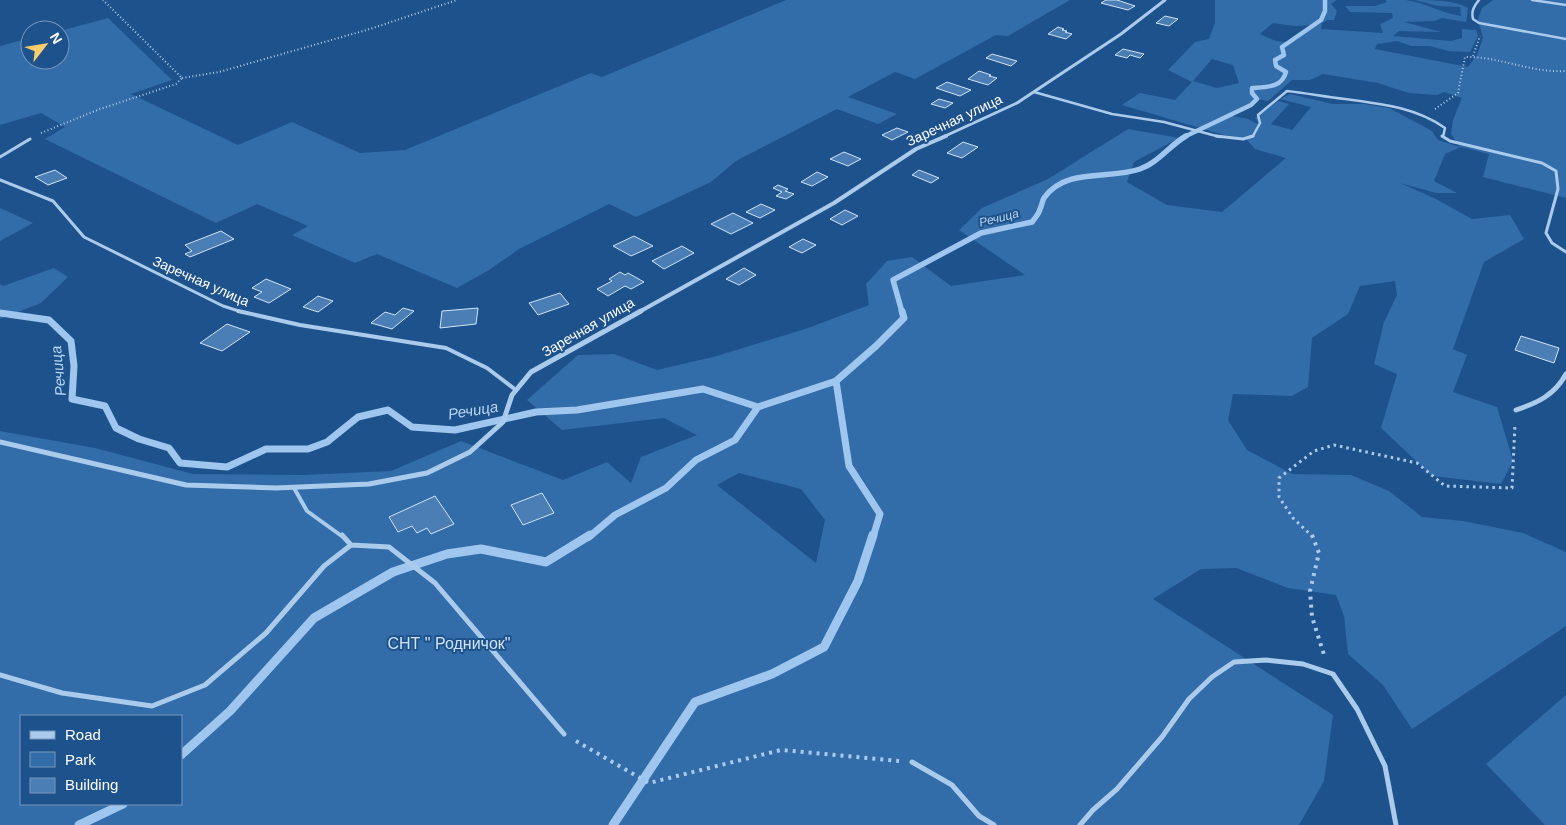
<svg xmlns="http://www.w3.org/2000/svg" width="1566" height="825" viewBox="0 0 1566 825" font-family="Arial,sans-serif">
	<style>
		.green { fill: #326ca9; fill-rule: evenodd }
		.lines { fill: none; stroke-linecap: round; stroke-linejoin: round }
		.stream-far3 { stroke: #9ec6ee; stroke-width: 4.5 }
		.stream-far2 { stroke: #9ec6ee; stroke-width: 5.5 }
		.stream-far1 { stroke: #9ec6ee; stroke-width: 7 }
		.stream { stroke: #9ec6ee; stroke-width: 9 }
		.building { fill: #4b7eb5; stroke: #d0e4f9 }
		.path-far2 { stroke: #abcbec; stroke-width: 2; stroke-dasharray: 1 2.5; stroke-linecap: butt }
		.path-far1 { stroke: #abcbec; stroke-width: 3; stroke-dasharray: 2.5 4; stroke-linecap: butt }
		.path { stroke: #abcbec; stroke-width: 4; stroke-dasharray: 3 5; stroke-linecap: butt }
		.lane-far3 { stroke: #abcbec; stroke-width: 2.5 }
		.lane-far2 { stroke: #abcbec; stroke-width: 3 }
		.lane-far1 { stroke: #abcbec; stroke-width: 4 }
		.lane { stroke: #abcbec; stroke-width: 5 }
		.street-far2 { stroke: #abcbec; stroke-width: 3 }
		.street-far1 { stroke: #abcbec; stroke-width: 4 }
		.street { stroke: #abcbec; stroke-width: 5 }
		.labels { text-anchor: middle; dominant-baseline: central; stroke-width: 4; stroke-linejoin: round; paint-order: stroke }
		.far-water-label { font-size: 12px; font-style: italic; fill: #b7d5f3; stroke: #1e528c }
		.street-label { font-size: 14px; fill: #fff; stroke: #1e528c }
		.water-label { font-size: 15px; font-style: italic; fill: #b7d5f3; stroke: #1e528c }
		.near-park-label { font-size: 16px; fill: #d0e4f9; stroke: #1e528c }
	</style>
	<rect width="100%" height="100%" fill="#1e528c"/>
	<path class="green" d="M786,0h284l-62,36 -12,-1 -81,44 -20,-7 -47,25 49,17 -19,10 -41,-15 -101,52 -25,21 -75,35 -27,-13 -90,45 -30,21 -32,18 -80,-34 -22,9 -63,-28 16,-9 -51,-22 -41,19 -171,-84 20,-12 -24,-14 -41,12v-79l30,-8v22h30v-29l48,-13 64,62 -41,14 107,51 54,-23 68,31 45,-3 186,-77 11,4z
		M1215,0h122l-6,4 6,7 -3,9h-6l-6,3 -1,6 62,4 -3,-9 13,-6 -1,-5 -42,-1 -5,-6h30l12,-4 -1,-2c7,0 14,0 20,0 20,3 35,13 55,16l-1,-9 -22,-1 -23,-6c17,0 40,0 53,8l-2,14 -24,-4 -7,3 -31,1 37,10 -42,-1 -6,5 58,5 11,-3v-9l14,1 2,6 -8,16 -22,-1 -18,-5h-19l-14,-5 -20,3 -2,5 93,18 9,-12 6,-17 -5,-19 4,-11 11,-8h73v198l-83,-21 6,-23 -28,-7 -16,7 -11,27 23,12h-21l-36,-10 36,16 36,20 38,-4 14,24 -40,23 -31,87 14,6 -14,37 44,15 16,54 -12,23 -69,-8 -51,-48 16,-54 -23,-10 10,-42 13,-27 -2,-14 -35,5 -12,28 -36,24 -4,49 -16,9 -59,-2 -5,26 19,30 45,24 59,1 38,16 33,26 41,4 60,12 43,19v74l-154,103 -29,-44 -35,-31 -4,-38 -8,-21 -48,-7 -52,-20 -35,1 -48,30 180,116 -9,66 -25,44h-1299v-394l95,17 98,26 110,1 88,-4 70,-30 102,39 44,-18 24,21 10,-26 56,-22 -33,-17 -102,12 -35,-30 51,-45 36,-1 43,16 60,-14 91,-28 61,-23 -3,-21 21,-23 25,-4 39,29 74,-11 -66,-45 23,-22 66,-29 80,-50 51,9 -45,24 -7,20 40,23 55,7 64,-54 -31,-9 -10,-11 -21,-3 -102,-30 18,-12 35,7 17,-18 -24,-12 27,-28 14,-3 6,-16zM1273,23l21,3 19,-1c-22,15 -25,24 -53,9zM1212,59l21,6 6,18 -22,5 -24,-7zM1323,74l55,9 31,10 28,2 7,-3 18,6 -9,22 -2,14 9,13 -22,-7 -6,-9 -43,-23 -25,-4h-31l-43,-10 -10,5 31,8 -19,23 -21,-6 18,-20 -11,-3 -23,17 5,7 -12,-6 -21,-4 24,-10 6,-6 11,2 24,-21h18zM739,473l62,16 24,31 -9,43 -99,-78zM21,716h160v88h-160z
		M0,208l33,15 -33,18z
		M54,268l14,9 -27,26 -41,16v-35l3,2z
		M1566,695v130h-21l-59,-61z"/>
	<g class="lines">
		<path class="stream-far3" d="M1184,137l67,-32 6,-6 -5,-6v-5c14,-1 30,0 34,-16l-10,-6 -1,-6 9,-5 -2,-8 39,-27 4,-9v-11"/>
		<path class="stream-far2" d="M902,312l-9,-32 88,-47 51,-11c3,-4 7,-8 8,-13 2,-3 2,-8 4,-11 22,-31 65,-18 96,-29 18,-6 30,-24 46,-33"/>
		<path class="stream-far1" d="M0,313l49,7 22,21 3,25 -2,33 33,7 11,22 23,11 30,9 11,15 47,4 39,-18h42l19,-7 31,-25 30,-7 24,17 43,3 81,-18 41,-2 126,-21 55,18
			M836,381l13,85 31,48 -7,23
			M589,537l26,-22 51,-27 30,-28 39,-20 23,-33 78,-26 40,-35 28,-28 -2,-7"/>
		<path class="stream" d="M181,755l49,-44 84,-93 79,-46 54,-18 34,-5 65,13 44,-27
			M79,825l44,-21
			M613,825l82,-123 77,-28 52,-27 34,-66 15,-46"/>
	</g>
	<path class="building" d="M1106,0h11l18,6 -7,4 -27,-7z
		M1165,16l13,3 -9,7 -13,-3z
		M1058,27l6,2 -2,1 5,1 -2,1 7,2 -6,5 -18,-5z
		M1123,49l21,5 -4,4 -10,-3 -3,3 -12,-3z
		M992,54l25,7 -6,5 -25,-8z
		M979,71l12,4 -2,1 8,2 -9,7 -20,-6z
		M947,82l24,8 -11,6 -24,-8z
		M939,99l14,4 -8,5 -14,-4z
		M897,128l11,4 -16,8 -10,-5z
		M963,142l15,5 -16,11 -15,-5z
		M844,152l17,7 -13,7 -18,-7z
		M55,170l12,8 -19,7 -13,-8z
		M919,170l20,8 -8,5 -19,-8z
		M817,172l11,5 -16,9 -11,-4z
		M778,185l10,4 -3,2 9,3 -8,5 -10,-3 6,-4 -9,-4z
		M761,204l14,6 -15,8 -14,-6z
		M845,210l13,6 -16,9 -12,-6z
		M733,213l20,10 -22,11 -20,-10z
		M221,231l13,8 -44,18 -5,-3 7,-3 -7,-6z
		M634,236l19,10 -22,10 -18,-10z
		M803,239l13,6 -14,8 -13,-6z
		M682,246l12,7 -30,16 -12,-8z
		M744,268l12,7 -17,10 -13,-6z
		M620,272l5,3 3,-2 16,9 -13,7 -6,-3 -17,10 -11,-7 15,-8 -3,-2z
		M266,279l25,10 -22,14 -15,-6 8,-5 -10,-4z
		M560,293l9,11 -31,11 -9,-12z
		M318,296l15,5 -15,11 -15,-5z
		M403,308l11,3 -22,18 -21,-6 14,-11 10,3z
		M478,308l-2,16 -36,4 2,-17z
		M227,324l23,8 -28,19 -22,-8z
		M1521,336l38,12 -5,15 -39,-13z
		M542,493l12,20 -31,12 -12,-20z
		M435,496l19,28 -23,10 -4,-6 -10,5 -5,-7 -14,6 -9,-15z"/>
	<g class="lines">
		<path class="path-far2" d="M1473,56l7,-20
			M182,78l37,-6 151,-43 87,-29
			M1435,109l23,-16 7,-36c34,-1 64,16 101,14
			M41,133l59,-24 76,-25 6,-6 -79,-78"/>
		<path class="path-far1" d="M1313,537l-20,-19 -14,-21v-19l35,-27 20,-6 83,18 28,23 67,2 3,-64"/>
		<path class="path" d="M1312,535l7,18 -9,38 2,26 13,41
			M576,741l73,42 132,-33 118,11"/>
		<path class="lane-far3" d="M1479,0c-5,6 -8,11 -6,19l6,4 87,16
			M1532,0l34,5
			M1034,92l78,22 52,8 56,15
			M1250,137l3,-1 7,-13 -2,-8 29,-24c19,2 39,6 58,8 36,5 70,8 100,29l-2,9"/>
		<path class="lane-far2" d="M1216,136l27,3 10,-3
			M1442,136l8,5 92,22 14,8 2,18 -12,44 6,10 14,9
			M0,157l30,-18
			M0,180l53,21 31,36 139,69 19,6"/>
		<path class="lane-far1" d="M238,311l62,14 146,23 41,20 29,22
			M294,488l13,23 36,26"/>
		<path class="lane" d="M342,535l9,10
			M0,675l62,18 90,13 53,-21 61,-52 58,-67 27,-21 38,2 46,36 129,151
			M912,762l40,23 27,31 15,9
			M1080,825l13,-15 24,-21 45,-52 27,-38 23,-22 22,-15 32,-2 37,4 30,10 24,35 28,57 11,59"/>
		<path class="street-far2" d="M943,137l74,-34 104,-69 44,-34"/>
		<path class="street-far1" d="M639,312l195,-109 82,-54 30,-13"/>
		<path class="street" d="M1516,410c21,-7 39,-15 50,-36
			M0,442l186,43 90,3 93,-4 58,-11 43,-21 33,-30 9,-27 19,-23 110,-61"/>
	</g>
	<g class="labels">
		<g class="far-water-label">
			<text transform="translate(999 218) rotate(-14)">Речица</text>
		</g>
		<g class="street-label">
			<text transform="translate(954 120) rotate(-25)">Заречная улица</text>
			<text transform="translate(201 281) rotate(24)">Заречная улица</text>
			<text transform="translate(588 327) rotate(-30)">Заречная улица</text>
		</g>
		<g class="water-label">
			<text transform="translate(58 371) rotate(-96)">Речица</text>
			<text transform="translate(473 410) rotate(-9)">Речица</text>
		</g>
		<g class="near-park-label">
			<text x="449" y="643">СНТ " Родничок"</text>
		</g>
	</g>
	<rect x="20" y="715" width="162" height="90" fill="#1e528c" stroke="#7897ba"/>
	<rect x="30" y="731" width="25" height="8" fill="#abcbec" stroke="#7897ba"/>
	<text x="65" y="740" font-size="15" fill="#ffffff">Road</text>
	<rect x="30" y="752" width="25" height="15" fill="#326ca9" stroke="#7897ba"/>
	<text x="65" y="765" font-size="15" fill="#ffffff">Park</text>
	<rect x="30" y="778" width="25" height="15" fill="#4b7eb5" stroke="#7897ba"/>
	<text x="65" y="790" font-size="15" fill="#ffffff">Building</text>
	<g transform="translate(45 45) rotate(59)"><circle r="24" fill="#1e528c" stroke="#7897ba"/>
	<path d="M0-4L9 19L0 12L-9 19Z" fill="#fbcc6a"/>
	<text y="-8" font-size="14" font-weight="bold" text-anchor="middle" fill="#ffffff">N</text>
	</g>
</svg>
